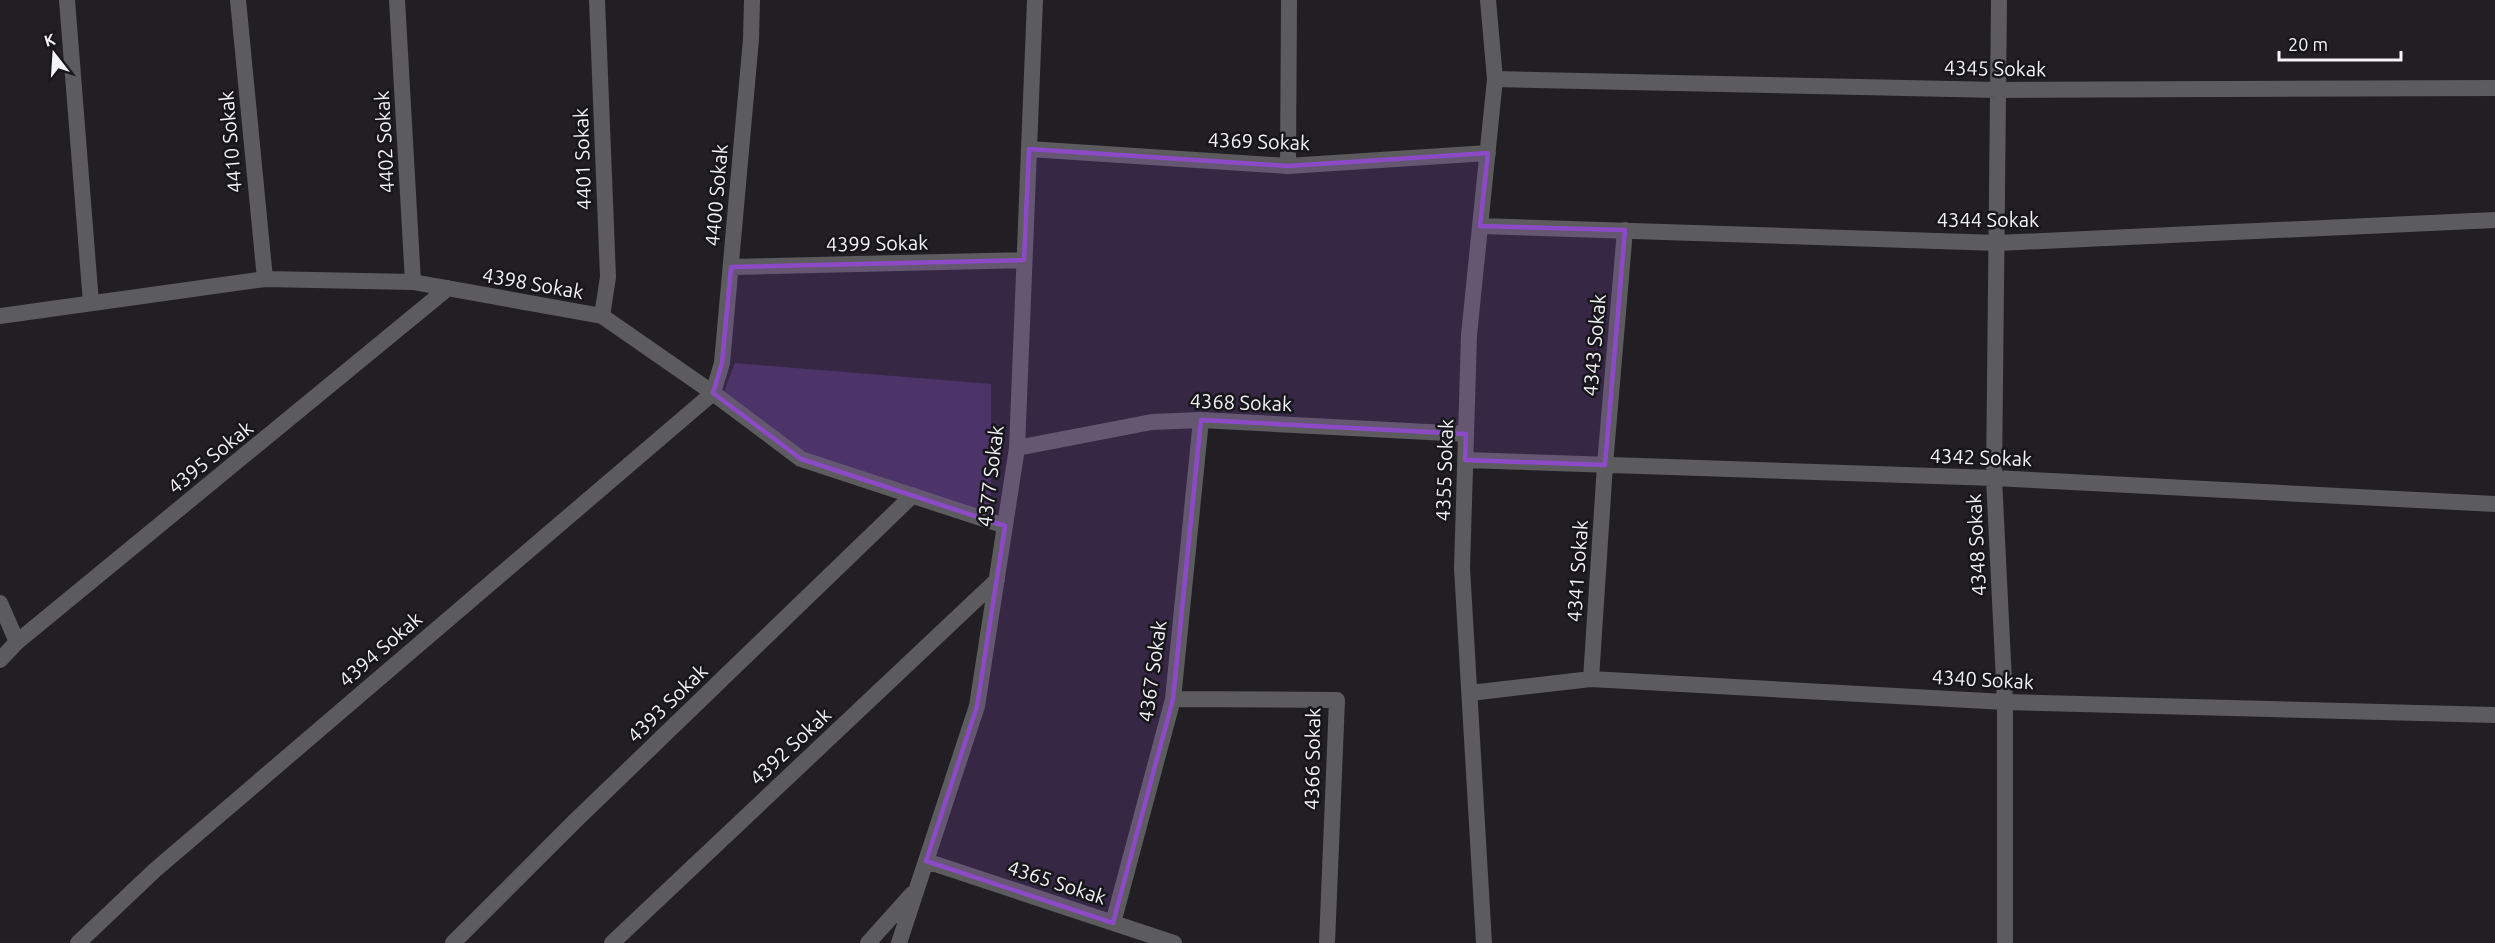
<svg xmlns="http://www.w3.org/2000/svg" width="2495" height="943" viewBox="0 0 2495 943" font-family="Ubuntu,sans-serif">
	<style>
		.green { fill: #3c2f52 }
		.lines { fill: none; stroke-linecap: round; stroke-linejoin: round }
		.minor { stroke: #5c5b5d; stroke-width: 16 }
		.marked { fill: #8d4ac7; fill-opacity: 0.2; stroke: #8d4ac7; stroke-width: 4.5; stroke-linejoin: round }
		.labels { text-anchor: middle; dominant-baseline: central; stroke-width: 5; stroke-linejoin: round; paint-order: stroke }
		.street-label { font-size: 20px; fill: #f4f3f7; stroke: #17161a }
	</style>
	<rect width="100%" height="100%" fill="#211f24"/>
	<path class="green" d="M735,363l256,21v137l-190,-62 -79,-62z"/>
	<g class="lines">
		<path class="minor" d="M67,0l24,303
			M238,0l27,279
			M397,0l16,282
			M597,0l11,277 -6,39
			M1999,0l-5,478 11,224v241
			M1495,79l503,11 497,-2
			M1029,149l259,17 200,-13
			M1288,166l1,-166
			M1480,226l518,17 497,-23
			M731,267l293,-7
			M0,316l265,-37 148,3 189,34 111,77 88,66 204,67
			M1017,448l135,-26 49,-2 265,14
			M1465,460l529,18 501,26
			M0,603l17,39
			M0,660l17,-18 431,-354
			M1591,679l14,-214 20,-235
			M1470,693l121,-14 414,23 490,13
			M1173,699l164,1 -10,243
			M926,861l248,82
			M1113,923l60,-224 28,-279
			M78,943l77,-73 558,-477 9,-30 29,-324 1,-39
			M453,943l121,-121 339,-327
			M612,943l385,-363
			M868,943l44,-49
			M899,943l78,-237 40,-258 18,-448
			M1484,943l-22,-375 7,-233 26,-256 -7,-79"/>
	</g>
	<path class="marked" d="M1029,149l259,17 200,-13 -8,73 145,4 -20,235 -140,-5 1,-26 -265,-14 -28,279 -60,224 -187,-62 51,-155 28,-180 -204,-67 -88,-66 9,-30 9,-96 293,-7z"/>
	<g class="labels">
		<g class="street-label">
			<text transform="translate(1995 68) rotate(1)">4345 Sokak</text>
			<text transform="translate(1259 141) rotate(2)">4369 Sokak</text>
			<text transform="translate(230 142) rotate(-95)">4410 Sokak</text>
			<text transform="translate(384 142) rotate(-93)">4402 Sokak</text>
			<text transform="translate(582 159) rotate(-92)">4401 Sokak</text>
			<text transform="translate(716 195) rotate(-85)">4400 Sokak</text>
			<text x="1988" y="219">4344 Sokak</text>
			<text transform="translate(877 243) rotate(-1)">4399 Sokak</text>
			<text transform="translate(533 283) rotate(10)">4398 Sokak</text>
			<text transform="translate(1594 345) rotate(-85)">4343 Sokak</text>
			<text transform="translate(1241 402) rotate(2)">4368 Sokak</text>
			<text transform="translate(210 457) rotate(-39)">4395 Sokak</text>
			<text transform="translate(1981 457) rotate(2)">4342 Sokak</text>
			<text transform="translate(1444 470) rotate(-88)">4355 Sokak</text>
			<text transform="translate(990 476) rotate(-83)">4377 Sokak</text>
			<text transform="translate(1976 545) rotate(-93)">4348 Sokak</text>
			<text transform="translate(1577 571) rotate(-86)">4341 Sokak</text>
			<text transform="translate(380 649) rotate(-41)">4394 Sokak</text>
			<text transform="translate(1152 671) rotate(-82)">4367 Sokak</text>
			<text transform="translate(1983 679) rotate(3)">4340 Sokak</text>
			<text transform="translate(667 703) rotate(-44)">4393 Sokak</text>
			<text transform="translate(790 746) rotate(-43)">4392 Sokak</text>
			<text transform="translate(1312 759) rotate(-89)">4366 Sokak</text>
			<text transform="translate(1057 882) rotate(18)">4365 Sokak</text>
		</g>
	</g>
	<g transform="translate(54 54) rotate(343)" stroke="#17161a" stroke-width="4.5" paint-order="stroke">
	<path d="M0-4.5L10 22L0 15L-10 22Z" fill="#f4f3f7"/>
	<text y="-9" font-size="16" font-weight="bold" text-anchor="middle" fill="#f4f3f7">K</text>
	</g>
	<path d="M2279 51v9h122v-9" fill="none" stroke="#f4f3f7" stroke-width="3"/>
	<text x="2288" y="51" font-size="18" fill="#f4f3f7" stroke="#17161a" stroke-width="4.5" paint-order="stroke">20 m</text>
</svg>
